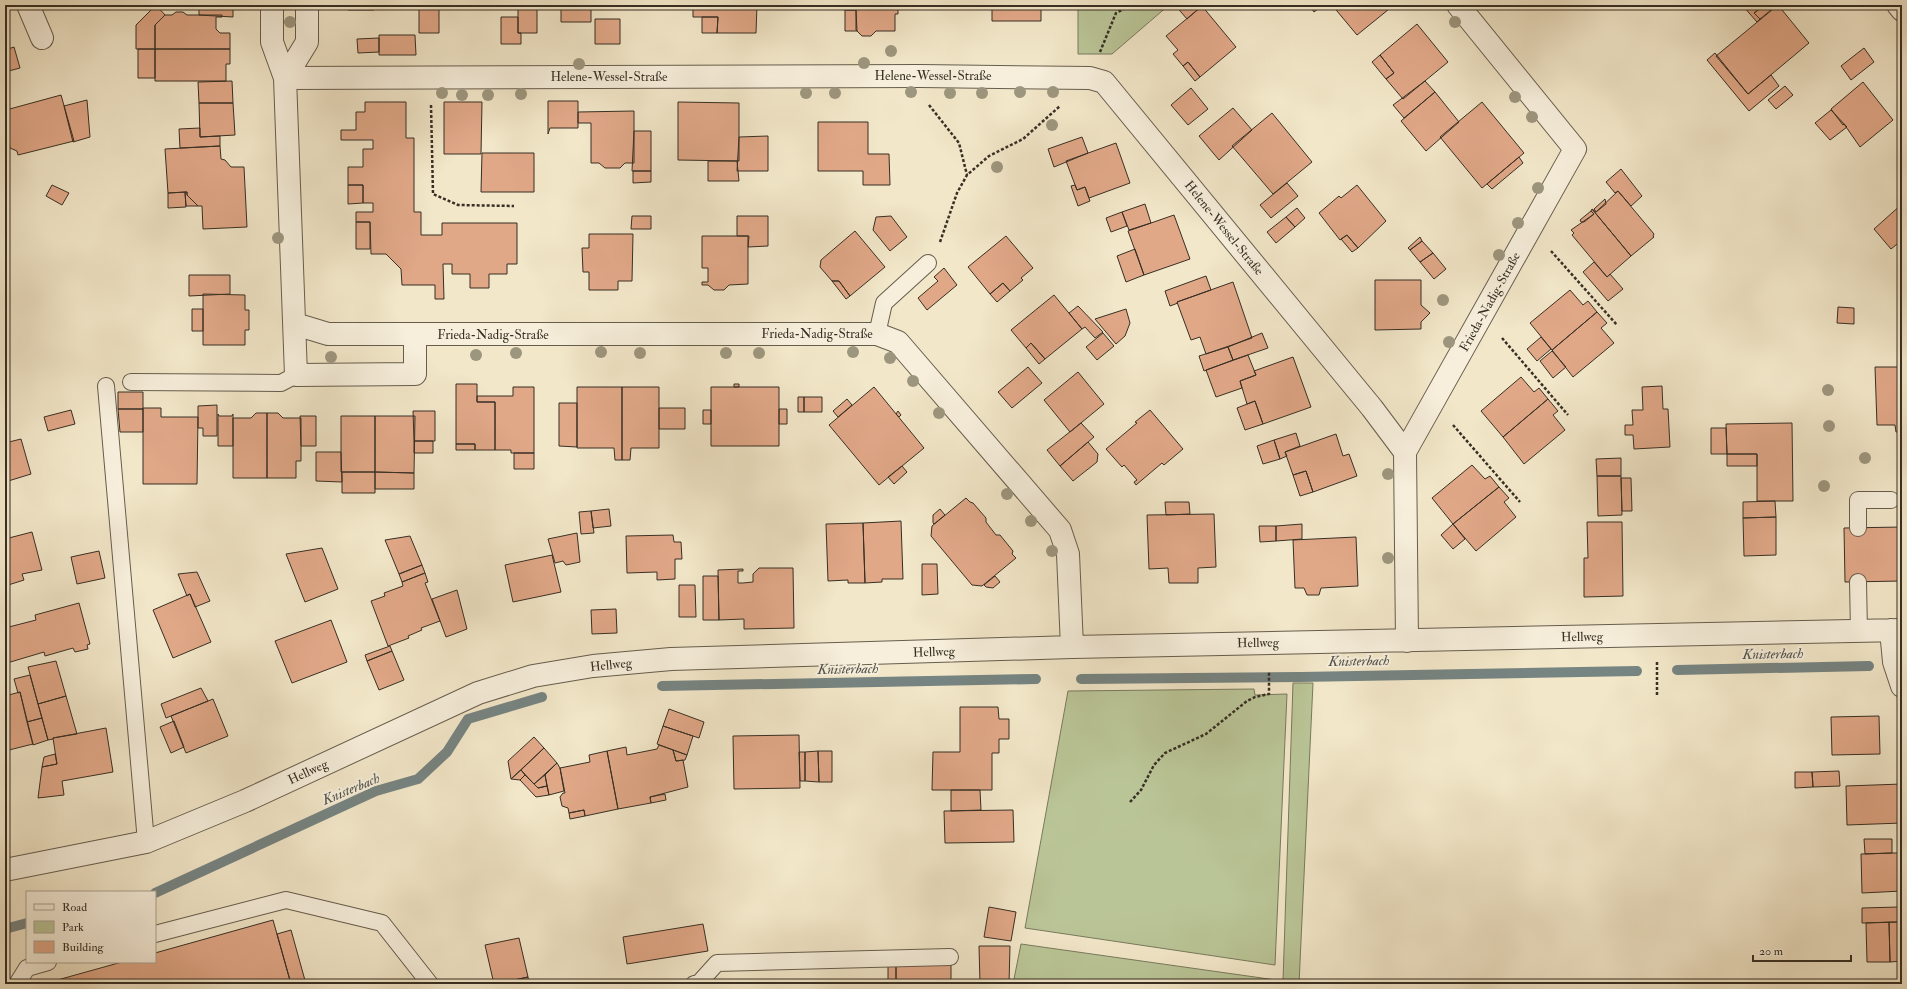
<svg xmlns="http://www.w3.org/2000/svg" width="1907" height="989" viewBox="0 0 1907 989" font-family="'IM FELL Double Pica',serif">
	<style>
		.green { fill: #bac597; stroke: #787a5e }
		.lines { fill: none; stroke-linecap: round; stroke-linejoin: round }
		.stream { stroke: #768482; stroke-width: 10 }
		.building { fill: #e1a888; stroke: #372f24 }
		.lane-casing { stroke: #665d4d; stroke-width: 18 }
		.street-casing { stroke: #665d4d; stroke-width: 24 }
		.path { stroke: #372f24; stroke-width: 2.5; stroke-dasharray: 3 2; stroke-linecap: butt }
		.lane { stroke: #f7efdc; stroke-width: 16 }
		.street { stroke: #f7efdc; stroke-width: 22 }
		.tree { fill: #9d967e }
		.labels { text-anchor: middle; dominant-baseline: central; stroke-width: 4; stroke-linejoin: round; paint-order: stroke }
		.street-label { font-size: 13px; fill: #372f24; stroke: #f7efdc }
		.water-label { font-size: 14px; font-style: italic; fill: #51524b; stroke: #f7efdc }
	</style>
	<rect width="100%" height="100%" fill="#f2e7c9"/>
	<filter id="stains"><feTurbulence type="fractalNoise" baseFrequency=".005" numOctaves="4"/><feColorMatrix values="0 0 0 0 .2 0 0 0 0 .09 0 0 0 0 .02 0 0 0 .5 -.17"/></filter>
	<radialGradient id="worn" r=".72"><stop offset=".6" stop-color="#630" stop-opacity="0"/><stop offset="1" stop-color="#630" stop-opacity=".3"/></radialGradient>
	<path class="green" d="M1078,5h91l-57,49h-34z
		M1293,683h20l-14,301h-286l8,-40 262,37z
		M1254,689l1,6 32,-1 -12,271 -250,-37 43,-237z"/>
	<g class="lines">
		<path class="stream" d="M1677,670l192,-4
			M1081,679l219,-2 337,-6
			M662,686l374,-7
			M155,893l221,-102 42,-12 29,-27 21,-33 74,-22
			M5,929l22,-6"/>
	</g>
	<path class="building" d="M156,5l9,10 -10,10v24h-19v-24z
		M199,5h34v12l-34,-2z
		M348,5h26v5h-26z
		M419,5h20v28h-20z
		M518,5h19v28h-19z
		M561,5h30v17h-30z
		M693,5h64l-1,28h-39l1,-16h-25z
		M845,5h53v9h-3v17h-19l-5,5h-9l-6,-6v-20h-11z
		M992,5h49v16h-49z
		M1175,5h31l-4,1 -15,13z
		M1309,5h14l-9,7z
		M1332,5h62l-37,30z
		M1742,5h23l-11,8 6,6 -3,3z
		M1765,5h12l-17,14 -6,-6z
		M1778,5l31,38 -61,51 -32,-38z
		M1202,6l34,41 -36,30 -12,-15 -5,4 -10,-12 5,-4 -12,-14z
		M845,10h11l1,21h-12z
		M176,12h7l4,3h35v2h-6v12l4,4h10v16h-75v-24l10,-10h7z
		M501,17h17v16h3v11h-20z
		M702,17h16l-1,16h-15z
		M595,19h25v25h-25z
		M1417,24l31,38 -45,37 -17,-20 8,-6 -14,-18z
		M379,35h36l1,20h-37z
		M379,38v14l-21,1 -1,-14z
		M14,47l6,21 -15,4v-22z
		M1864,48l10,14 -23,18 -10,-14z
		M138,49h17v29h-17z
		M155,49h75v15h-4v17h-71z
		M1715,53l33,41 23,-19 8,11 -30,25 -42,-51z
		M1380,55l14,18 -8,6 -14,-17z
		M1188,62l12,15 -5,4 -12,-15z
		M232,81l1,22h-34l-1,-21z
		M1425,81l10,11 -31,26 -11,-13z
		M1863,82l30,38 -33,27 -16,-23 -1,1 -12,-16z
		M1785,86l8,9 -17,14 -8,-9z
		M1191,88l17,21 -20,16 -17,-20z
		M1435,92l24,30 -33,29 -25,-30z
		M61,95l13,46 -56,14 -1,-4 -7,-3 -5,-21 1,-17z
		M87,100l3,37 -17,5 -9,-36z
		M548,101h30v27h-28l-2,6z
		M365,102h41v36h8v74h7v23h21v-12h75v41h-10v10h-18v14h-19v-14h-18v-10h-9l1,35h-9v-14h-33l-1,-16 -15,-15h-15l-1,-32h-14v-10h17v-9h-10v-18h-15v-18h15v-18h10v-9h-32v-10h15v-18h9z
		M444,102h38l-1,52h-37z
		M678,102l61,1v58l-61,-1z
		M1482,102l42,51 -42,35 -42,-51z
		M199,103h34l2,32 -35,2z
		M1233,108l19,22 -33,30 -20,-24z
		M1831,110l16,17 -17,13 -15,-17z
		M634,111v52h-9l-5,5h-15l-6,-5h-8v-40h-13v-11z
		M1272,113l40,49 -39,32 -41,-48z
		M818,122h50v32h21l1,31h-27v-14h-45z
		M200,128v9l20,-1v10l-40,2 -1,-19z
		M634,131h17v40h-19z
		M768,136v35h-31l2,-34z
		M1082,137l6,16 -34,14 -6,-18z
		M1116,143l14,40 -41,15 -4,-11 -8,3 -11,-29z
		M220,146l1,13 4,1 6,7h13l3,60 -44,2 -1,-23h-4l-11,-11v-3l-19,1 -3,-44z
		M482,153h52v39h-53z
		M1519,157l4,6 -31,26 -5,-5z
		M708,161h29l2,20h-31z
		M1621,169l21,27 -11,10 -13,-15 -3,2 -9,-11z
		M633,171h18v11l-18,1z
		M1287,183l11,13 -27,22 -11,-13z
		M52,185l17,8 -7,12 -16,-9z
		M348,185h15v18l-15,1z
		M1075,185l2,5 8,-3 5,14 -12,5 -7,-20z
		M1357,185l29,36 -28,27 -11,-13 -7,5 -21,-27 20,-17 2,2z
		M1618,191l36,43 -1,2 1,1 -23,19 -39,-47 4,3z
		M185,192l1,15 -18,1v-15z
		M185,192h2v3l11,11h-12z
		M1605,199l1,5 -10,8 -2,-3z
		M1145,204l6,19 -22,7 -7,-18z
		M1902,204v36l-11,9 -17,-20z
		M1297,208l8,10 -10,9 -9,-10z
		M1592,209l39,47 -24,21 -35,-42 2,-2 -3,-3 23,-16 -3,-3z
		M1591,211l3,3 -10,8h-3l-1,-2z
		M1122,212l5,14 -16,6 -5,-14z
		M1174,215l16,44 -46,16 -16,-44z
		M632,216h19v13h-20z
		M737,216h31v30l-20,1 1,-11h-12z
		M891,216l16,21 -17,14 -17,-21 3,-13z
		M1286,217l9,10 -19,16 -9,-11z
		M356,222h14v27h-14z
		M855,231l30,36 -35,29 -11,-15h-7l-12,-14 1,-7z
		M589,234h44l-1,47h-14v9h-29v-18h-6l-1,-24h7z
		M1347,235l11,13 -6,4 -11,-13z
		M702,236h46v48l-19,1 -5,5h-10l-6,-5h-6v-3h6v-14h-6z
		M1006,236l27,32 -12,10 2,2 -13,11 -7,-8 -13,11 -22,-27z
		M1420,237l2,4 -12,9 -2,-2z
		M1422,241l11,12 -13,9 -10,-12z
		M1135,249l9,26 -18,7 -9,-26z
		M1433,253l13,16 -12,10 -14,-17z
		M1594,262l13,15 3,-3 13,15 -15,12 -25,-29z
		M944,268l13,17 -30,25 -9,-12 20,-17 -4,-4z
		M189,275h41v19l-41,2z
		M1206,276l5,14 -34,12 1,1 -8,3 -5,-15z
		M1375,280h46v25l9,8 -9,9v7l-46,1z
		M832,281h7l11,15 -4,3z
		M1233,282l19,56 -46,16 -6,-17 -9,3 -14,-38z
		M1003,283l7,8 -13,11 -7,-8z
		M1570,290l13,15 5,-4 9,11 -45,38 -22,-27z
		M203,294l42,1v15h4v20h-4v15h-42z
		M1054,295l28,34 -37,30 -14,-16 -5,5 -15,-18z
		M1078,306l25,26 -8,6 -10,-11 -3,2 -13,-16z
		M1838,307l16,1v16l-17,-1z
		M192,309h11v22h-11z
		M1126,309l4,14 -5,13 -9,8 -21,-25z
		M1597,312l10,11 -6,5 13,15 -41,34 -21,-27z
		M1103,333l11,13 -17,14 -11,-13z
		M1262,333l6,15 -35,12 -5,-13z
		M1541,337l10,12 -14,12 -10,-12z
		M1031,343l14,16 -6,5 -13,-16z
		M1228,347l5,13 -29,11 -5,-15z
		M1552,351l14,16 -13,11 -13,-17z
		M1248,355l8,20 -16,6 2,7 -26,9 -10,-27z
		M1293,357l18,50 -48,17 -8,-23 -8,3 -7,-23 16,-6 -2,-4z
		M1028,367l14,16 -30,25 -14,-16z
		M1875,367h27v65h-6l-1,-7h-18z
		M1078,372l26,32 -34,28 -26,-32z
		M1521,377l13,15 5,-4 9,11 -45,38 -22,-26z
		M456,384h21v18h18v48h-20v-6h-19z
		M734,384h5v3h-5z
		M1662,386l1,23h5l2,38 -36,2 -1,-14h-8v-10h8l-1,-15h11l-1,-23z
		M513,387h21v66h-23v-3h-16v-48h-18v-6h36z
		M577,387h45v73h-7l-1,-12h-37z
		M622,387h37v61h-28l-1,12h-8z
		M711,387h68v59h-68z
		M874,387l50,61 -45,37 -50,-60z
		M118,392h25v17h-25z
		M798,397h6v15h-6z
		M804,397h18v15h-18z
		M847,399l5,6 -14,12 -5,-6z
		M1548,399l10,12 -5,4 12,15 -41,34 -21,-27z
		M1255,401l8,23 -18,6 -8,-22z
		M559,403h18v44l-18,-1z
		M217,405v31h-14v-8h-5v-22z
		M143,408h18v9h37l-1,67h-54z
		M659,408h26v21h-26z
		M118,409h25v23h-23z
		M779,409h8v15h-8z
		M71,410l4,14 -27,7 -4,-14z
		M703,410h8v14h-8z
		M1150,410l33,39 -19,16 -2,-2 -26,22 -2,-3 3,-2 -13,-15 -2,2 -16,-18 31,-26 -2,-1z
		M413,411h22v30h-21z
		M898,411l3,4 -2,2 -3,-3z
		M256,413h11v65h-34v-60h18z
		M267,413h11l5,5h18v43h-5v17h-29z
		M218,414l1,2h13l1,-2v32h-15z
		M300,416h16v30h-15z
		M341,416h34v56h-34z
		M375,416h40l-1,57 -39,-1z
		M1081,423l13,14 -34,29 -13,-16z
		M1792,423l1,78h-36v-47h-30l-1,-30z
		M1711,428h15l1,26h-16z
		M1296,433l4,13 -15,6 2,4 -7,3 -6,-19z
		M1336,434l7,22 6,-2 8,22 -44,16 -7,-21 -13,4 -8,-23z
		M21,439l10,35 -26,8v-39z
		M1274,440l6,19 -17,5 -6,-18z
		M414,441h19v12h-19z
		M1088,442l10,12 -1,8 -24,19 -13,-15z
		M456,444h19v6h-19z
		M316,452h25l1,30 -26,-1z
		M514,453h20v16h-20z
		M1727,454h30v12h-30z
		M1621,458v18h-24l-1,-17z
		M1472,465l13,14 5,-3 9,11 -46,37 -21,-26z
		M902,466l5,6 -13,12 -6,-7z
		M1306,471l7,21 -13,4 -7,-21z
		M342,472h33v21h-33z
		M375,472l39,1v16h-39z
		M1597,476h24l1,39 -24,1z
		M1621,478h10l1,33h-10z
		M1499,487l10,11 -5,4 12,15 -40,34 -23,-27z
		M966,498l4,4 3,1 13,15v4l10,13h4l13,16 -1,3 4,4 -34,28 -10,-1 -41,-49 1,-10z
		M1775,501l1,16 -33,1v-16z
		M1165,502h24l1,12 -24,1z
		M609,509l2,17 -18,2 -2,-17z
		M940,509l5,6 -11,9 -1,-1v-8z
		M591,511l3,22 -13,1 -2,-22z
		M1214,514l2,53 -18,1v15h-29l-1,-15 -19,1 -2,-54z
		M1776,517v38l-32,1 -1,-38z
		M901,521l2,58h-21v3l-17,1 -2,-60z
		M1587,522h35l1,74 -39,1v-39h4z
		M863,523l2,60h-17v-3l-20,1 -2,-57z
		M1902,523v58l-57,1 -1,-54 58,-1z
		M1302,524v15l-26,2v-15z
		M1453,524l12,15 -12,10 -12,-14z
		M1259,526h17v15l-16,1z
		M32,532l10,38 -20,4 2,6 -19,6v-47z
		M577,533l3,29 -14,3 -3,-4 -8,2 -7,-24z
		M673,535l1,7h7l1,17h-7v20l-18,1v-8l-30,1 -1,-37z
		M410,536l12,29 -23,9 -14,-34z
		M1356,537l2,49 -37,2 -2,7h-12l-3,-7h-9l-2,-48z
		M322,548l16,41 -33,13 -19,-48z
		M99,551l6,27 -28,6 -6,-27z
		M552,555l9,37 -48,10 -8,-37z
		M922,564h15l1,30 -16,1z
		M422,565l3,8 -23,9 -3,-8z
		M759,568h34l1,60 -50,1v-10l-25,1 -1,-50 25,-1v2h-5v12h5l10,-1v-8z
		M197,572l13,29 -15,6 -5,-13 -3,2 -9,-22z
		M425,573l3,9 -3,1 15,38 -19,7 1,2 -14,6 1,2 -21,8 -17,-45 14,-5 -1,-3 19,-7 -1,-4z
		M703,576h15l1,44h-16z
		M995,576l5,6 -7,6 -7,-1 -2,-2z
		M679,585h16l1,32h-17z
		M457,590l10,39 -21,8 -14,-38z
		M190,594l21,48 -38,16 -20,-48z
		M79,603l11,41 -3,1 1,4 -13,3 -2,-4 -28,8 -1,-4 -37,11 -2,-35 31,-8 -1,-5z
		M616,609l1,24 -25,1 -1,-24z
		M331,620l16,42 -55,21 -17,-42z
		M390,646l2,5 -25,10 -2,-6z
		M392,651l12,29 -25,10 -12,-29z
		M56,661l10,35 -28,8 -10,-37z
		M30,675l12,43 -15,4 -7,-30 -2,1 -4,-14z
		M201,688l7,13 -42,17 -5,-14z
		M20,692l13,52 -28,7v-55z
		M66,696l11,38 -24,4v1l-5,1 -10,-36z
		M213,699l15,37 -42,17 -15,-37z
		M960,707h38l1,12h10v20h-10v14h-7v37h-60l1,-38h27z
		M669,709l35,13 -5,16 -36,-12z
		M1879,716l1,38 -48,1 -1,-38z
		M42,718l6,22 -15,5 -6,-23z
		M174,721l10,26 -13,6 -11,-26z
		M663,726l30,10 -6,19 -30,-11z
		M106,728l7,44 -51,9 2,14 -26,3 4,-31 15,-3 -4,-26z
		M799,735l1,53 -66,1 -1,-53z
		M534,737l10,11 -33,31 -3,-18z
		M659,745l14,5 3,11 7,-1 5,27 -38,10 1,6 -33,6 -11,-58 19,-4 1,8 30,-6z
		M544,748l13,15 -23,21 -13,-14z
		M673,750l14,5 -2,5 -9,1z
		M607,751l11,58 -33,7 -1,-6 -15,3 -1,-5 -6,-2 -2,-9 3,-4h2l-5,-25 30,-6 -1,-7z
		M818,751h14v31h-13z
		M818,751l1,31 -14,-1v-29z
		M799,752h6v29h-5z
		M55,754l2,10 -15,3 2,-10z
		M557,763l3,5 4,23 -15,4 -4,-20z
		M521,770l4,5 -5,5 -9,-1z
		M1839,771l1,15 -27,1 -1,-15z
		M1795,772h17l1,15 -18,1z
		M525,775l13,13 9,-2 2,9 -13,2 -16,-17z
		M545,775l2,11 -9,2 -4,-4z
		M1902,784v39l-55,2 -1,-39z
		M951,790h29l1,20 -30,1z
		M665,794l1,6 -15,3 -1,-6z
		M584,810l1,6 -15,3 -1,-6z
		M1013,810l1,32 -69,1 -1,-32z
		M1864,839h28v14l-27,1z
		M1892,853h10v38l-40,2 -1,-39z
		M1898,891h4v16h-3z
		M989,907l27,5 -5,29 -27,-4z
		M1899,907h3v15l-40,1v-15z
		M273,920l18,64h-248l79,-22h33v-9z
		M1889,922h13v39l-12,1z
		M1889,922l1,40h-23l-1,-39z
		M703,924l5,27 -81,13 -4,-27z
		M291,930l15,54h-15l-14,-50z
		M519,938l9,39 -34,7 -9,-39z
		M979,946h31l-1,38h-29z
		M951,965v19h-55v-18z
		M888,966h8v18h-8z
		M528,977l1,7h-30z"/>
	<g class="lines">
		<g class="lane-casing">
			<path id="lane" d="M877,334l7,-31 44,-40
				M131,382l150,1 15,-8
				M106,386l40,456
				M1858,528v-28h33
				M1858,582l1,50
				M155,934l131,-34 96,23 48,61
				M17,984l10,-16 21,-6
				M694,984l5,-1 18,-20 233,-6"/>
		</g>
		<g class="street-casing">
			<path id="street" d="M28,5l14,33
				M272,5v37l13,36 11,297 119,-1v-39
				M1898,5l4,5
				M285,78l635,-2 170,2 14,4 268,326 33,44
				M285,78l22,-36v-37
				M295,324l33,10h549l21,8 162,188 8,24 4,93
				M1891,630l3,32 8,24
				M1407,641l-2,-189 170,-303 -117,-144
				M5,870l141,-28 99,-41 233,-108 55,-17 60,-10 78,-7 401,-12 830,-17"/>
		</g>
		<path class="path" d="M1100,52l16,-39 16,-8
			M431,105l2,89 25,11 56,1
			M929,105l30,38 8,32
			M940,242l17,-49 10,-18 22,-19 34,-17 37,-33
			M1551,251l66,74
			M1502,338l66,77
			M1453,425l67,77
			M1657,662v35
			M1130,802l11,-12 13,-25 11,-12 41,-19 41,-33 8,-4 14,-3v-23"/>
		<use href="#lane" class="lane"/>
		<use href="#street" class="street"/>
	</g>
	<g class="tree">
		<circle cx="290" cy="22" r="6"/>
		<circle cx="1455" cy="22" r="6"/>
		<circle cx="891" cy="51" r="6"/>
		<circle cx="864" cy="63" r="6"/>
		<circle cx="579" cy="64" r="6"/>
		<circle cx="911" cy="92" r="6"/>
		<circle cx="1020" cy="92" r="6"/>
		<circle cx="1053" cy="92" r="6"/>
		<circle cx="442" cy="93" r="6"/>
		<circle cx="806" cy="93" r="6"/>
		<circle cx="835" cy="93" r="6"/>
		<circle cx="950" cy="93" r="6"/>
		<circle cx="982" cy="93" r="6"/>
		<circle cx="521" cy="94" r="6"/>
		<circle cx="462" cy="95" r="6"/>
		<circle cx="488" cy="95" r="6"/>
		<circle cx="1515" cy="97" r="6"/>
		<circle cx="1532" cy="117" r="6"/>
		<circle cx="1052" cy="125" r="6"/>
		<circle cx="997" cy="167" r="6"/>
		<circle cx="1538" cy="188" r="6"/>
		<circle cx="1518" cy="223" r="6"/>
		<circle cx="278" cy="238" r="6"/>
		<circle cx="1499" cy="255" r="6"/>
		<circle cx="1443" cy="300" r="6"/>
		<circle cx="1449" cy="342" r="6"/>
		<circle cx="601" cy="352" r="6"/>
		<circle cx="853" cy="352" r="6"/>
		<circle cx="516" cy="353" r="6"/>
		<circle cx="640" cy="353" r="6"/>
		<circle cx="726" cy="353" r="6"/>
		<circle cx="759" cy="353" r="6"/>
		<circle cx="476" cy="355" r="6"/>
		<circle cx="331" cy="357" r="6"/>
		<circle cx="890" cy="358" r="6"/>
		<circle cx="913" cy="381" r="6"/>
		<circle cx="1828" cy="390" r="6"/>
		<circle cx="939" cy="413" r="6"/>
		<circle cx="1829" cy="426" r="6"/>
		<circle cx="1865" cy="458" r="6"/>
		<circle cx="1388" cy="474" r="6"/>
		<circle cx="1824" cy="486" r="6"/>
		<circle cx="1007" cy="494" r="6"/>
		<circle cx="1031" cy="521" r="6"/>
		<circle cx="1052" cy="551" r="6"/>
		<circle cx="1388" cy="558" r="6"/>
	</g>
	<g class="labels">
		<g class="street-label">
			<text x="933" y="76">Helene-Wessel-Straße</text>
			<text x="609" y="77">Helene-Wessel-Straße</text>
			<text transform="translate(1224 228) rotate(51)">Helene-Wessel-Straße</text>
			<text transform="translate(1490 302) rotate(-61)">Frieda-Nadig-Straße</text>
			<text x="817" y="334">Frieda-Nadig-Straße</text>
			<text x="493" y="335">Frieda-Nadig-Straße</text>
			<text transform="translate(1582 637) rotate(-1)">Hellweg</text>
			<text transform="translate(1258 643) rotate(-1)">Hellweg</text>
			<text transform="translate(934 652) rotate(-2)">Hellweg</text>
			<text transform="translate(611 665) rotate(-6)">Hellweg</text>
			<text transform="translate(308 772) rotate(-25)">Hellweg</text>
		</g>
		<g class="water-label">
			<text transform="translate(1773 654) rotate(-1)">Knisterbach</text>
			<text transform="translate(1359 661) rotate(-1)">Knisterbach</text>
			<text transform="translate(848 669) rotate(-1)">Knisterbach</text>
			<text transform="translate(351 789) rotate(-23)">Knisterbach</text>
		</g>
	</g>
	<rect width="1907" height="989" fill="none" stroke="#f2e7c9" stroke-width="20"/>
	<rect x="6" y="6" width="1895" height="977" fill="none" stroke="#372f24" stroke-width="2"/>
	<rect x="10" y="10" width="1887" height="969" fill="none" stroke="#372f24"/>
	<rect x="26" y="891" width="130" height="72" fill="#f7efdc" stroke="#aaa292"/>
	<rect x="34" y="904" width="20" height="6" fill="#f7efdc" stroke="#aaa292"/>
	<text x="62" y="911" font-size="12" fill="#372f24">Road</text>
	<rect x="34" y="921" width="20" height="12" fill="#bac597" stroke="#aaa292"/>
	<text x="62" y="931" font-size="12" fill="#372f24">Park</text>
	<rect x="34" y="941" width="20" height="12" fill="#e1a888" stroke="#aaa292"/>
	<text x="62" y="951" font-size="12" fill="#372f24">Building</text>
	<path d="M1753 955v6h98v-6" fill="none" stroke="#372f24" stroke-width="2"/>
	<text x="1759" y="955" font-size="12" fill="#372f24" stroke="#f7efdc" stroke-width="3" paint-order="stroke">20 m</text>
	<rect width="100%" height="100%" filter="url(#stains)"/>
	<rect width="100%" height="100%" fill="url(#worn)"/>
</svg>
